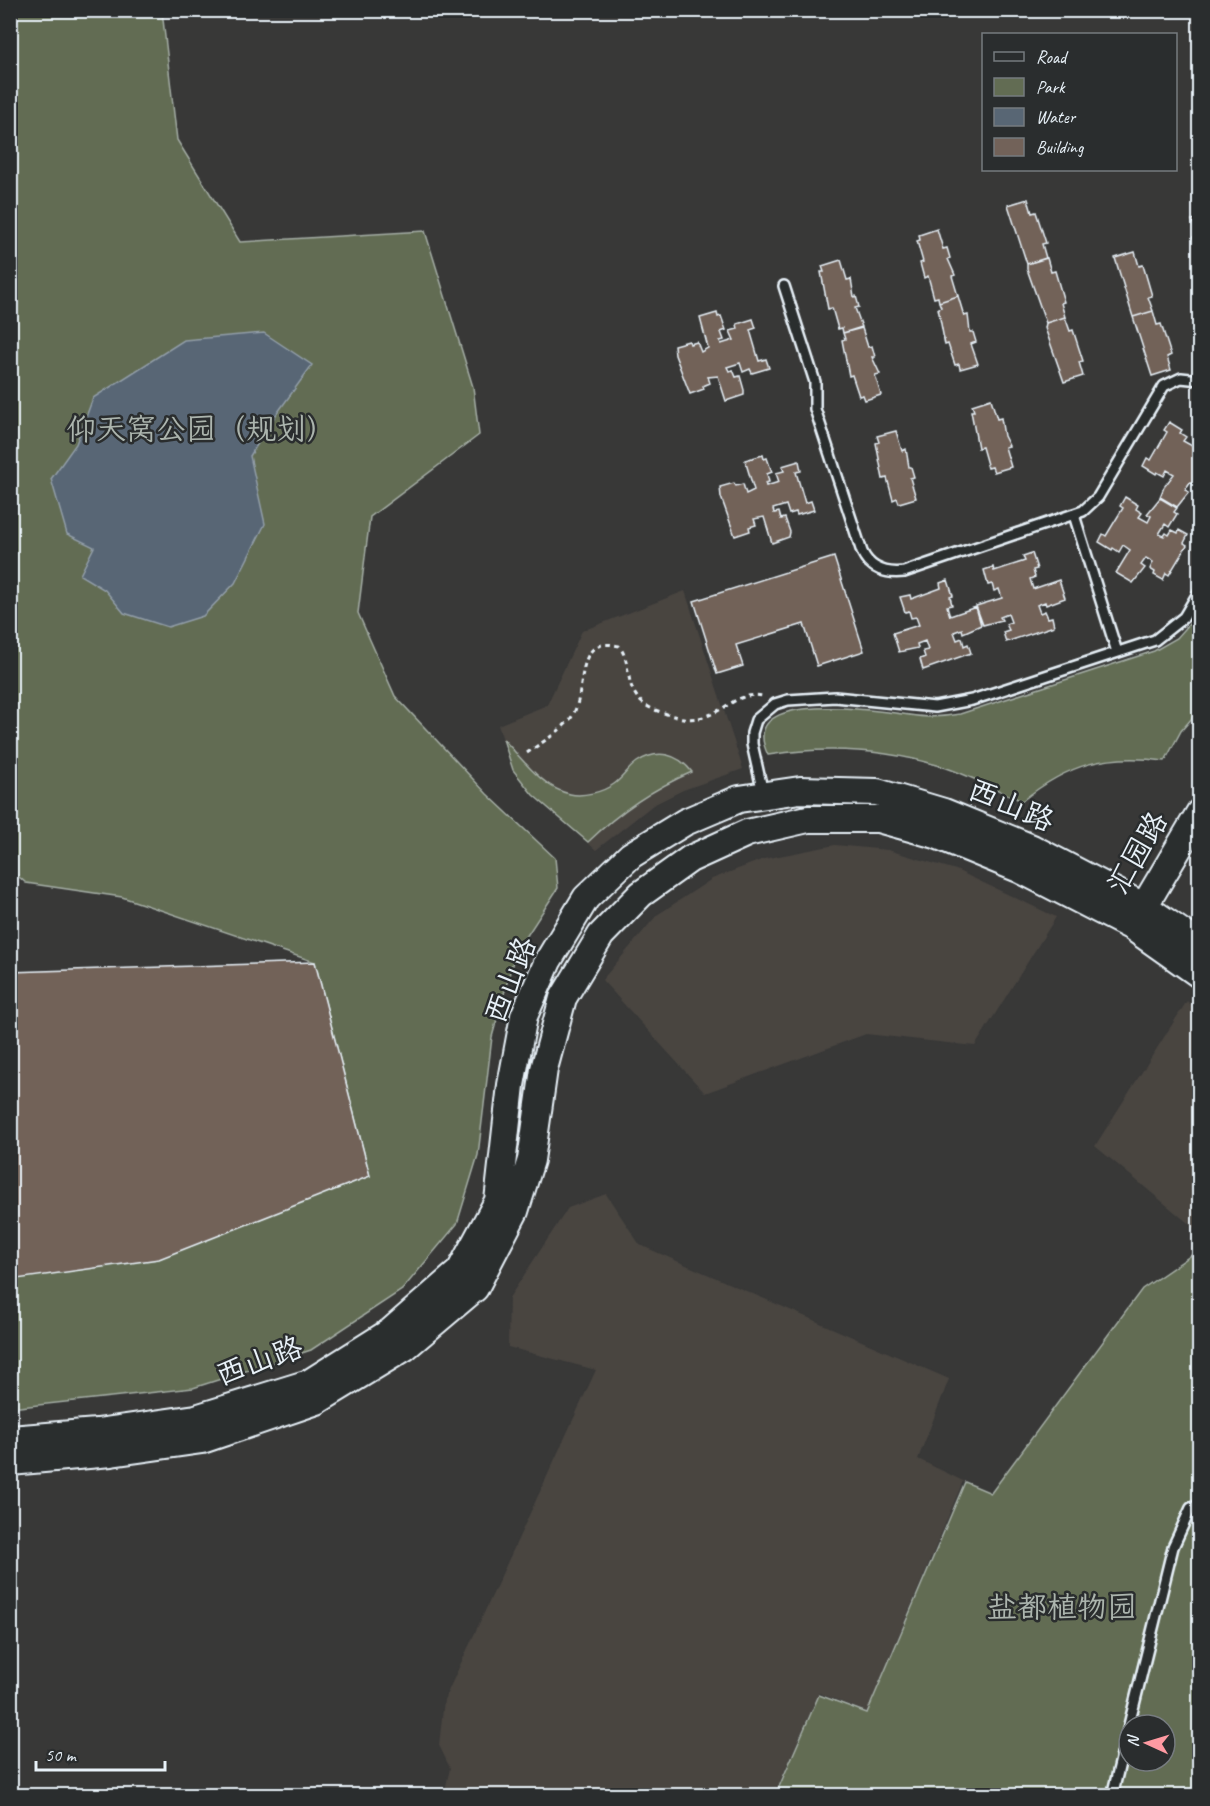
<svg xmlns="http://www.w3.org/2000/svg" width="1210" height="1806" viewBox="0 0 1210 1806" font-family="Caveat,'LXGW WenKai TC',sans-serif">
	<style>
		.built { fill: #494541 }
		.green { fill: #626c53; stroke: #a5aea6; stroke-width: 1.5; fill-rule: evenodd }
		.water { fill: #586674; stroke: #929ea9; stroke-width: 1.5 }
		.building { fill: #726259; stroke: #e8f1f8; stroke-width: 1.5 }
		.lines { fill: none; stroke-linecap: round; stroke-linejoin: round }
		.lane-casing { stroke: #e8f1f8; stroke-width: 14 }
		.secondary-casing { stroke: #e8f1f8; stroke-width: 30 }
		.path { stroke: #e8f1f8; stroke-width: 3; stroke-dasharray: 4.5 4.5; stroke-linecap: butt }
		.lane { stroke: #2a2d2e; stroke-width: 9 }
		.secondary { stroke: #2a2d2e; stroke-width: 26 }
		.labels { text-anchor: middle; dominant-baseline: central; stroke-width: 5; stroke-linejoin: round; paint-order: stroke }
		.park-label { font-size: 30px; fill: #acb5ae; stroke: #2a2d2e }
		.street-label { font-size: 30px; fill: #e8f1f8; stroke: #2a2d2e }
	</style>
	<rect width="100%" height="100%" fill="#383837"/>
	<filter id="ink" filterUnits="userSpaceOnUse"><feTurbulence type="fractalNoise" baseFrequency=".0167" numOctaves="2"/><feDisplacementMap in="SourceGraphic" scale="12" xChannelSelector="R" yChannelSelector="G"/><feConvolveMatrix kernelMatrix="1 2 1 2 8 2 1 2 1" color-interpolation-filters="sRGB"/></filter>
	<g filter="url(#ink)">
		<path class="built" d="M685,591l58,178 -60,21 -30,15 -57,45 -63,-55 -20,-25 -15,-45 49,-20 35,-74z
			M835,845l53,5 68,20 100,47 -81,129 -109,-12 -161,59 -103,-113 55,-65 55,-36 52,-20z
			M1187,1001l12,12v219l-104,-86z
			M606,1194l34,51 309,134 -31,80 45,22 -96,231 -48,-19 -45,102h-330l6,-27 -11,-23 5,-45 152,-330 -88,-23 1,-49 59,-90z"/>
		<path class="green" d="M11,11h151l15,129 63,102 185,-11 48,156 6,48 -109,82 -12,96 37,83 92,98 68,64 3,30 -43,66 -23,83 -14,118 -21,69 -55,66 -91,60 -118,38 -182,20 -1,-128 360,-104 -55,-214 -193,-65 -96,-14 -15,-13z
			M1199,613v97l-18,21 -16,30c-59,-8 -97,3 -143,40 -28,-12 -56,-28 -85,-36 -55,-16 -112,-19 -169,-10 -36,-73 130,-40 160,-38 11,0 21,-1 32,-3l194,-63 23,-13z
			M503,739c18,18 40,50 67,55 13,3 33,-2 44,-10 9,-6 14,-16 23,-22 21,-14 41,-8 55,10 -40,17 -73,40 -104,70l-55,-47 -20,-25z
			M1199,1250v545l-424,1 44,-101 48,18 98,-231 26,11 151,-204zM1129,1725h36v36h-36z"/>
		<path class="water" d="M264,333l48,32 -39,54 -23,37 15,68 -30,59 -32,33 -35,11 -44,-14 -19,-23 -25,-15 14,-28 -27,-13 -16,-55 25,-35 17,-46 91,-58z"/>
		<path class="building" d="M1028,199l4,14 4,-1 10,31 -4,1 4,14 -19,6 -19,-59z
			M1200,218v41l-7,-22 4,-1 -5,-16z
			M937,229l6,20 4,-1 3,10 -2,1 7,16 -3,1 6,20 -19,6 -1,-5 -4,1 -6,-22 -4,2 -4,-15 3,-1 -6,-21 3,-1 -1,-5z
			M1135,252l4,14 4,-1 9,31 -4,1 5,14 -20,6 -18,-59z
			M1047,258l4,14 4,-1 9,31 -3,1 4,14 -19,6 -19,-54v-5z
			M841,260l6,20 4,-1 3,18 2,-1 3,11 -4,1 7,19 -19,6 -1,-5 -4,1 -6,-21 -4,1 -7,-37h3l-2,-6z
			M958,296l6,20 4,-1 2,17h3l3,10 -5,2 7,20 -18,5 -1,-5 -4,1 -7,-21 -3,1 -7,-37 3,-1 -2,-5z
			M1153,311l4,14 4,-1 10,31 -4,2 4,13 -19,6 -19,-59z
			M717,313l1,4 3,-1 5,14 -5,2 3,8 -4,1 1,3 13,-4 -4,-9 8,-2 -1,-5 16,-5 3,9 -6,2 9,31 7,-2 3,9 -17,5 -2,-4 -7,3 -3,-9 -13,4 2,4 4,-1 3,7 4,-1 4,14v5l-18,6 -8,-25 -10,1 2,6 -7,3 1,3 -14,5 -15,-39 -1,-10 15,-4 1,3 7,-2 4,10 7,-4 -8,-30z
			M1065,317l5,14 3,-1 10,31 -4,1 4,14 -19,6 -19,-54 1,-5z
			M862,328l6,19 4,-1 3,11h-3l8,17 -5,1 6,20 -16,5 -2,-5 -4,1 -7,-21 -3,1 -7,-36 3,-1 -2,-6z
			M991,399l6,20 4,-1 3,18 5,10 -4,1 6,20 -17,5 -2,-5 -4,1 -6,-21 -4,1 -7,-37h3l-2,-6z
			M1169,422l13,8 -2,3 6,4 -3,4 9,5 3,-6 -3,-2 5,-8h3v70l-6,-7 4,-7 -8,-4 -5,8 4,2 -12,15 -17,-10 4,-10 10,-13 -7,-4 -3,6 -7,-4 -1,2 -13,-8 4,-8 4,2 16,-28 -3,-2z
			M896,431l6,20 4,-2 3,18h2l3,10 -4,1 6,20 -17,5 -2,-5 -4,2 -6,-22 -4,1 -7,-36 3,-1 -2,-6z
			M763,455l1,4 3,-1 5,14 -5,2 2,8 -4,1 1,3 13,-4 -3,-9 8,-2 -2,-5 17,-5 2,10 -5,1 9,31 6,-2 3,9 -17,5 -1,-3 -7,2 -3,-9 -13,4 1,4 5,-1 2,7 4,-1 5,14 -1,5 -17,6 -8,-26 -10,2 2,6 -7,2 1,4 -15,5 -14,-39 -1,-10 14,-4 2,3 7,-2 3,10 8,-4 -9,-30z
			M1125,497l13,8 -2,4 6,4 -3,4 9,5 3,-6 -4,-2 13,-16 17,10 -3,4 3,2 -8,13 -4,-3 -6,10 5,2 2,-3 3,2 3,-5 6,3 1,-3 9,5 -4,8 3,2 -18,30 -3,-2 -3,7 -9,-5 1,-3 -5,-3 3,-7 -7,-4 -5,7 4,3 -12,15 -17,-10 14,-23 -7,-5 -4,7 -6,-4 -1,2 -13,-8 4,-8 3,2 17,-28 -3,-2z
			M1032,553l5,16 -4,1 2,7 -5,2 3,10 26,-9 6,18 -19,7 -1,-3 -8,3 3,8 5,-2 3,7 4,-1 2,9 -48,16 -3,-10 6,-2 -3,-6 5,-2 -3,-8 -8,3 2,3 -19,5 -7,-19 26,-8 -3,-9 -5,2 -2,-7 -4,1 -4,-15 9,-3 1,4 31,-10 -2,-5z
			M834,557l30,94 -47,15 -13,-42 -68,21 7,21 -26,8 -23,-73z
			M948,580l5,16 -3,1 2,8 -5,1 3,10 26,-9 5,18 -18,8 -1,-4 -8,3 3,8 5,-2 2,8 4,-2 3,9 -48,17 -3,-11 5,-2 -2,-6 5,-1 -3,-9 -8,3 1,4 -19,4 -6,-19 26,-8 -3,-8 -5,1 -2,-7 -4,1 -5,-15 10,-2 1,4 30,-11 -1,-5z
			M315,962l55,214 -211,83 -149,21v-308z"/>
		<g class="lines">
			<g class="lane-casing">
				<path id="lane" d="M784,286l31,96v27l47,143c8,17 24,22 42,20l179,-61 15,-14 66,-111 17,-8 19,2
					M1074,515l43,137
					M763,793l-11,-49v-11l4,-13 19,-16 13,-4 47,-3 100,10 37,-7 183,-60 29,-23 16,-27
					M1129,1725l44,-178 18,-39 9,-3
					M1112,1796l17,-70"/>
			</g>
			<g class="secondary-casing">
				<path id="secondary" d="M1136,920l64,-108
					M10,1439l87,-7 99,-14 113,-35 81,-51 70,-61 38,-70 13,-116 13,-69 24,-55 38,-63 45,-43 54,-33 54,-23 61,-9 77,2 67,20 88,36 113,59 55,38
					M10,1462l101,-9 91,-13 115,-39 87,-53 71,-60 40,-77 16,-51 13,-91 19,-71 38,-63 40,-41 49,-35 57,-26 61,-14h70l58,16 83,34 113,58 68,48"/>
			</g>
			<path class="path" d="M527,753c14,-10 33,-21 44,-35 18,-25 0,-84 48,-72 12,15 6,35 18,51 6,9 17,13 27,16 54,21 62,-24 99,-17"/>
			<use href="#lane" class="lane"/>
			<use href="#secondary" class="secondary"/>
		</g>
	</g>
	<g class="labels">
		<g class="park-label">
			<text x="201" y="429">仰天窝公园（规划）</text>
			<text x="1062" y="1607">盐都植物园</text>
		</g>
		<g class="street-label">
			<text transform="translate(1011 805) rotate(23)">西山路</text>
			<text transform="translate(1137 853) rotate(-60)">汇园路</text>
			<text transform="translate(510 980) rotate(-68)">西山路</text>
			<text transform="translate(259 1361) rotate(-20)">西山路</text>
		</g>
	</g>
	<rect width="1210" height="1806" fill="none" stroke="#2a2d2e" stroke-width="36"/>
	<rect x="18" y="18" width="1174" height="1770" fill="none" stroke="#e8f1f8" stroke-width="2" filter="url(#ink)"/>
	<rect x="982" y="33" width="195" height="138" fill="#2a2d2e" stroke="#767b7f" stroke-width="1.5"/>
	<rect x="994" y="52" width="30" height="9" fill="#2a2d2e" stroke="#767b7f" stroke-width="1.5"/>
	<text x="1036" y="63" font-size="18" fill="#e8f1f8">Road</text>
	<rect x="994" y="78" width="30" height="18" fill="#626c53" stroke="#767b7f" stroke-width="1.5"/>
	<text x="1036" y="93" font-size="18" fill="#e8f1f8">Park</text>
	<rect x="994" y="108" width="30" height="18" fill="#586674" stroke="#767b7f" stroke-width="1.5"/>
	<text x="1036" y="123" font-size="18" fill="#e8f1f8">Water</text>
	<rect x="994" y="138" width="30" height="18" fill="#726259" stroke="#767b7f" stroke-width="1.5"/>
	<text x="1036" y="153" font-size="18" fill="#e8f1f8">Building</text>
	<g transform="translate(1147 1743) rotate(274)"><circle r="28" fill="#2a2d2e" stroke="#767b7f" stroke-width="1.5"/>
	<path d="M0-4.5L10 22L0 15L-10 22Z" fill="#ff9aa2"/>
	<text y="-9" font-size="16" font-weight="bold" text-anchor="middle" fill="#e8f1f8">N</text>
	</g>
	<path d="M36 1761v9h129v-9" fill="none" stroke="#e8f1f8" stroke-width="3"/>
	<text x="45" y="1761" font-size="18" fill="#e8f1f8" stroke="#2a2d2e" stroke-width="4.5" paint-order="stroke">50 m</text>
</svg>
